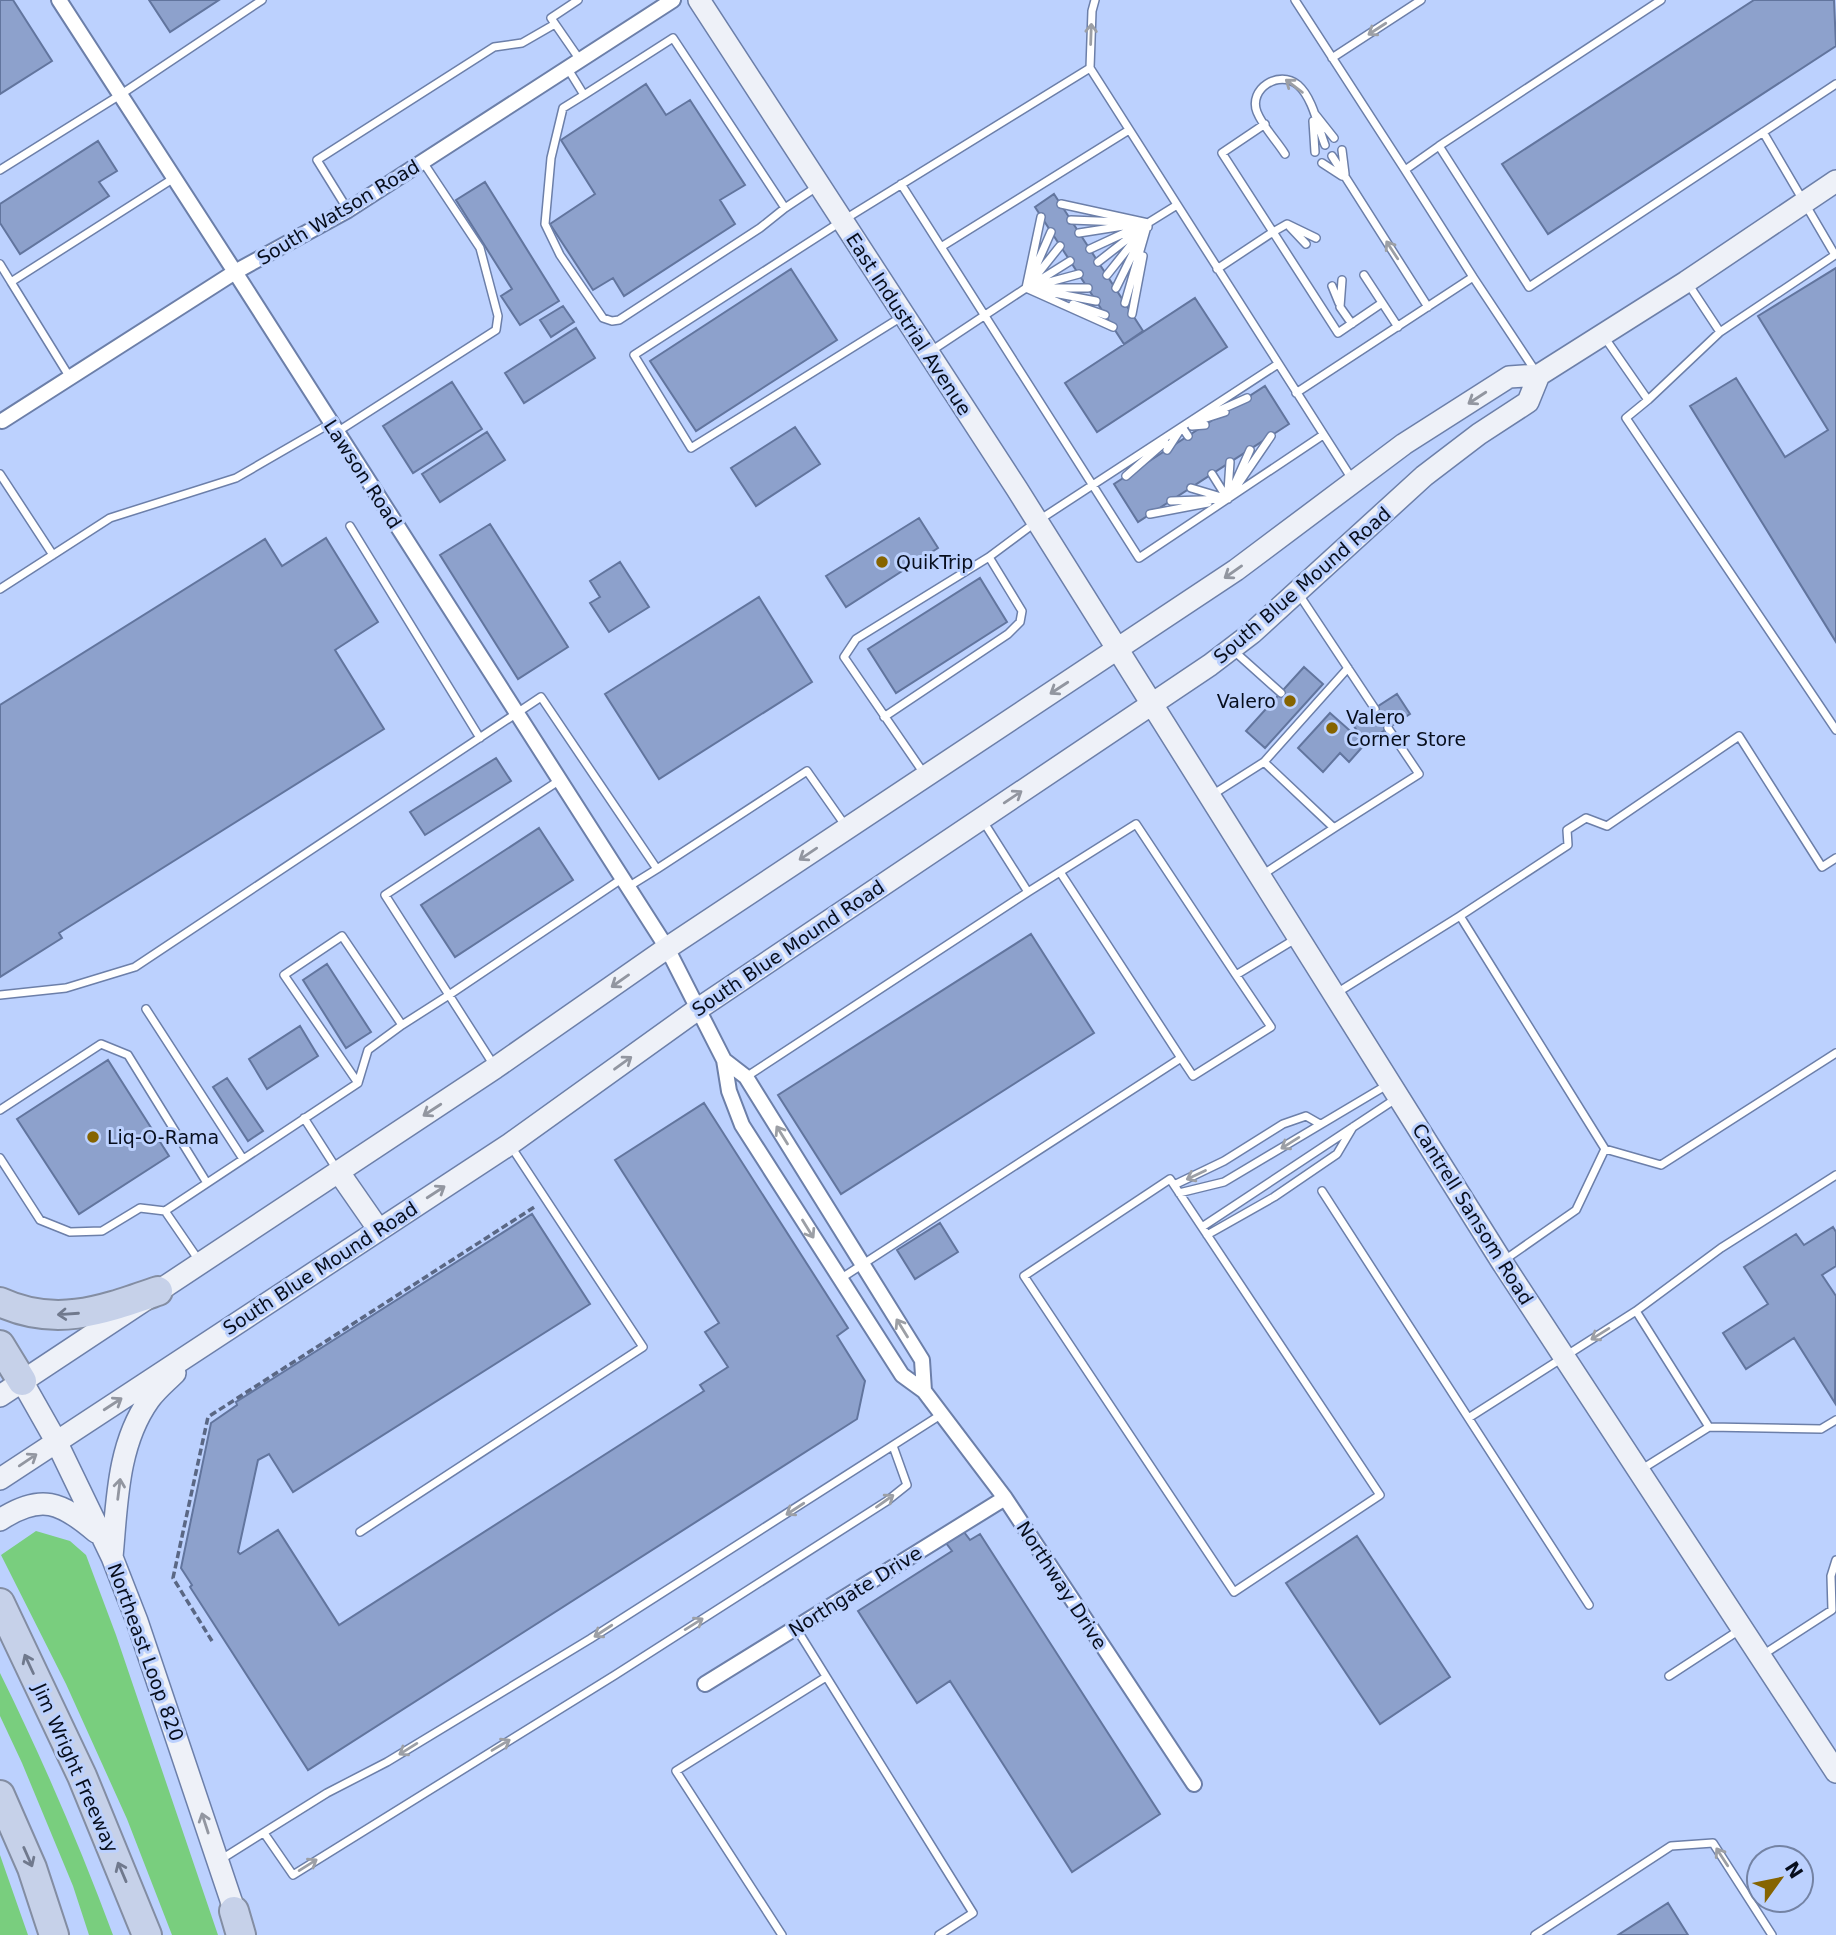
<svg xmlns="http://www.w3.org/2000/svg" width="1836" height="1935" viewBox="0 0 1836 1935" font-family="'DejaVu Sans',sans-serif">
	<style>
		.green { fill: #79ce7e }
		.building { fill: #8da1cc; stroke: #62759e; stroke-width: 2 }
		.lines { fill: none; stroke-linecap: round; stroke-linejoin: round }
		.lane-casing { stroke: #6c7fa9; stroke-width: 10 }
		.street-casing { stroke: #6c7fa9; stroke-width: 18 }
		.secondary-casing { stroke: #6c7fa9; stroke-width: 24 }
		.highway-casing { stroke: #838da2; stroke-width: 32 }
		.path { stroke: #5a6784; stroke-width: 3.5; stroke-dasharray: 7 3.5; stroke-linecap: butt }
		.lane { stroke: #fff; stroke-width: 7 }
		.street { stroke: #fff; stroke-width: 14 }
		.secondary { stroke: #eef1f8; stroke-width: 21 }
		.highway { stroke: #c6d1e9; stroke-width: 28 }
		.oneway { stroke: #9c9fa5 }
		.oneway2 { stroke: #9296a0 }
		.oneway3 { stroke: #70798d }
		.poi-dot { fill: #866400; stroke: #bcd1fe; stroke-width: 2.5 }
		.labels { text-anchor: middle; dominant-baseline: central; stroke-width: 6; stroke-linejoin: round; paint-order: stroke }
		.street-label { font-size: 19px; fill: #070e1d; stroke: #bcd1fe }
		.poi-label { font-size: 19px; fill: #070e1d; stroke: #bcd1fe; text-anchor: start }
	</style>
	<rect width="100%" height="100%" fill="#bcd1fe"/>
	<path class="green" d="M36,1531l34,10 16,14 30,80 102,300h-46l-45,-116 -61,-135 -65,-129z
		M0,1673c42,85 80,173 113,262h-24l-16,-49 -51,-123 -22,-47z
		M0,1855l28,80h-28z"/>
	<path class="building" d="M0,0h13l39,61 -52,33z
		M149,0h70l-49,32z
		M1754,0h80l2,46 -288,188 -46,-70z
		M646,84l20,31 24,-15 55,85 -25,15 15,24 -111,72 -11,-18 -20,12 -43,-66 45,-30 -34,-54z
		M98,141l19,30 -18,11 10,14 -89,58 -20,-31v-19z
		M485,182l74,119 -39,24 -19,-29 11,-7 -56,-89z
		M1054,194l89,137 -19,13 -89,-137z
		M1836,268v374l-146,-236 46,-28 49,79 43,-27 -70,-114z
		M791,269l46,71 -141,91 -46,-70z
		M1195,298l32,49 -130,85 -32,-49z
		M563,306l11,16 -23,15 -11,-17z
		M576,328l19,30 -71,45 -19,-30z
		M452,382l30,47 -69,44 -30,-47z
		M1265,386l24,38 -151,98 -24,-38z
		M795,427l25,37 -64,42 -25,-38z
		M487,432l18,28 -65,42 -18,-28z
		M919,518l19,30 -92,59 -20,-31z
		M490,524l78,123 -50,32 -78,-124z
		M326,538l52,84 -43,28 49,79 -325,204 3,5 -62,39v-272l265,-166 17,27z
		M620,562l29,45 -40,25 -19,-29 10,-6 -10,-16z
		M980,578l27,44 -111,71 -28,-44z
		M759,597l53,85 -153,97 -54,-85z
		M1304,667l19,17 -58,64 -19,-17z
		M1397,694l13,20 -45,29 -13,-20z
		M1330,713l35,31 -16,18 -9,-9 -17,19 -25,-24z
		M496,758l15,23 -86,54 -15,-23z
		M539,828l34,52 -118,77 -34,-52z
		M1031,934l63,99 -253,161 -63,-99z
		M327,964l44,68 -25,16 -43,-68z
		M300,1026l18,30 -51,33 -18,-30z
		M108,1060l61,96 -90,58 -62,-95z
		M227,1078l36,53 -15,10 -35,-54z
		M704,1103l144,225 -11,8 28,45 -8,38 -549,351 -118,-183 2,-2 -11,-17 30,-145 26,-18 -1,-3 296,-188 58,90 -297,188 -24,-38 -11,6 -20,92 2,2 38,-24 61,95 365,-234 -4,-6 28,-18 -23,-35 14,-9 -104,-163z
		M940,1223l18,29 -43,27 -18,-29z
		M1833,1227l3,5v34l-14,9 14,21 -1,107 -41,-65 -48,31 -23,-36 45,-29 -24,-37 52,-33 8,11z
		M964,1532l6,8 10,-6 180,280 -88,58 -122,-191 -33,22 -59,-92 94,-60 -6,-8z
		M1357,1536l93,141 -70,47 -94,-141z
		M1668,1903l20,32h-70z"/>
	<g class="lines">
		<g class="lane-casing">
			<path id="lane" d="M578,0l-27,18 29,42
				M1295,0l110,170
				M1661,0l-222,146 90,141 307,-203
				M1332,58l89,-58
				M1090,68l2,-57 3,-11
				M568,69l16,26 89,-57 112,170 33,-22
				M584,95l-21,13 -12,50 -6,66 15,31 43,63 9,3 7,-1 141,-92 25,-20
				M1315,114l19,24
				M1313,121l2,31
				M1265,124l-43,29 51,79 14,-8 29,14
				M1763,132l72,123 -115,77 -72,68 -22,18 210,312
				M1439,146l-34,24 68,107
				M1342,150l3,24
				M1285,154c-8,-13 -22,-27 -28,-42 -9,-23 22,-43 41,-27 15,13 20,42 27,60
				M1332,156l96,151
				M1322,163l20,13
				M0,170l120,-75 142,-95
				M901,184l238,374 184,-123
				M1061,204l87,19 -77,-3
				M348,210l-31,-50 177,-113 28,-4 33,-19
				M1148,227v-4l29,-18
				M1290,227l16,17
				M1079,233l51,-8
				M941,247l188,-117
				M1090,249l54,-25
				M1098,262l41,-32
				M0,264l11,18
				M1217,269l56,-37 65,101 44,-30
				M1033,273l18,-41
				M1107,275l31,-39
				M1364,275l34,52
				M1342,280l-2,27 12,17
				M1687,282l33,50
				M1035,283l35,-22
				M1028,284l-2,4 87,39
				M1028,286l32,-40
				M1332,286l7,17
				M1027,288l52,-14
				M1046,288h42
				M1116,288l32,-65 -23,80
				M1038,290l58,11
				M1073,304l32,11
				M1132,314l11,-58
				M903,316l-212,132 -57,-93 208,-134 248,-153 262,411
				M1605,338l43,62
				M931,351l95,-63 15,-71
				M69,376l-58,-94 163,-104
				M1296,393l177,-116 63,95
				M1200,419l47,-21
				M1194,422l31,-10
				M1192,426l13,-1
				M1182,427l6,9
				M337,432l159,-102 2,-14 -18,-68 -57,-86
				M1167,450l13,-20
				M1250,450l-22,49 43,-63
				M0,474l53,81
				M1212,474l15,24
				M1126,476l39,-34
				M1228,491l2,-29
				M1171,501l57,-2 -37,-11
				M1150,514l58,-11
				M350,526l130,212
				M0,589l110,-71 126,-40 95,-55
				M1298,593l77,116
				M1234,651l47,42
				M884,717l124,-83 12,-12 2,-11 -33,-54
				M1264,762l84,-94
				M925,775l-81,-118 12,-18 133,-82 47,-35 242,-158
				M560,780l-175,115 64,100 174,-117
				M1212,795l52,-33 70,66 -72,47
				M1334,828l85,-54 -31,-46
				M1060,872l121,186
				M628,887l29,-18
				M1028,892l108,-68 100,151 61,-37
				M1460,916l108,-71 -1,-15 19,-12 21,8 132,-90 83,131 14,-9
				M1335,994l125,-78 145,233
				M0,995l66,-7 69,-21 406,-270 116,172 150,-98 40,57
				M146,1009l97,150
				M746,1077l282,-185 -45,-71
				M358,1083l10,-33 34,-25
				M0,1110l101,-66 27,11 79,128
				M304,1118l32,50
				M0,1158l40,62 30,12 32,-1 38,-23 25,3
				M1170,1179l210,316 -146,97 -210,-316z
				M1174,1185l50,-24 59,-37 23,-8 14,8
				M1322,1191l267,414
				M1179,1193l45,-11 163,-97
				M1202,1227l195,-129
				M1207,1235l67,-38 63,-43 16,-27
				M1503,1261l73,-51 29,-61 56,16 175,-112
				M200,1262l-35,-51 193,-128 -74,-108 58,-39 60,89 47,-30 46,72
				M840,1279l341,-221 12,18 78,-49 -35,-52
				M1636,1311l73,116 -67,42
				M1470,1417l166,-106 85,-63 115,-73
				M1709,1427l112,2 15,-9
				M360,1532l283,-185 -133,-202
				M796,1628l177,285 -34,22
				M1761,1656l71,-46 -1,-34 5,-16
				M1669,1676l72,-47
				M264,1833l29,42 322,-200 272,-174 20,-16 -14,-39
				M220,1860l107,-67 60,-31 203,-123 352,-225
				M782,1935l-106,-164 150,-94
				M1535,1935l136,-89 42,-3 59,92"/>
		</g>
		<g class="street-casing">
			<path id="street" d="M59,0l176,272 432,676 57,112 5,31 13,34 160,250 22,16 81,107 189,286
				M2,421l233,-149 113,-62 325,-210
				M724,1060l22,17 176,283 2,31
				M705,1684l300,-186"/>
		</g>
		<g class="secondary-casing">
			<path id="secondary" d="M699,0l318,489 485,773 334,510
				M338,1171l41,59
				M22,1381l34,60 56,116 25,64 102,303
				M0,1396l495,-328 172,-120 569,-378 168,-126 105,-67 30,-2 147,-93 150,-101
				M0,1479l510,-335 188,-135 512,-344 42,-32 172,-157 55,-42 49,-32 11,-27
				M0,1520c41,-27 61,-18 96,12
				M112,1557c5,-53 5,-112 37,-157 7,-10 17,-18 26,-27"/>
		</g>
		<g class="highway-casing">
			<path id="highway" d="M0,1302c56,26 103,8 158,-11
				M0,1345l22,36
				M0,1603l82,173 65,159
				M0,1795l32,73 22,67
				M234,1911l7,24"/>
		</g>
		<path class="path" d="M212,1641l-39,-63 35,-161 328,-211"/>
		<use href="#lane" class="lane"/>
		<use href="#street" class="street"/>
		<use href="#secondary" class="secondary"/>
		<use href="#highway" class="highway"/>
	</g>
	<defs><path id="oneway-shaft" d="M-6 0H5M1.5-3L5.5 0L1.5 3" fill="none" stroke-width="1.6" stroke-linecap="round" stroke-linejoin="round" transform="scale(1.75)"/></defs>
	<g class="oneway">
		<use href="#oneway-shaft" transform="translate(1377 29) rotate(147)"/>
		<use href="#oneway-shaft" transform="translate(1091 34) rotate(-88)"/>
		<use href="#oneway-shaft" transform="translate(1294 86) rotate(-143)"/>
		<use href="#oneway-shaft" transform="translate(1392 250) rotate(-123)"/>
		<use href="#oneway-shaft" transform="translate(782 1135) rotate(-122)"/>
		<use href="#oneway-shaft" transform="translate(1290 1143) rotate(148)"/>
		<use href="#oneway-shaft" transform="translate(1196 1175) rotate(155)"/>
		<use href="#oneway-shaft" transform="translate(808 1229) rotate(58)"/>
		<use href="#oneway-shaft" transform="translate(902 1328) rotate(-122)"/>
		<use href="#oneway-shaft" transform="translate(1600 1334) rotate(148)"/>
		<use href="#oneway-shaft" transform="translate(885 1501) rotate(-35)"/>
		<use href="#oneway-shaft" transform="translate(795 1509) rotate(147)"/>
		<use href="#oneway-shaft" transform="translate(694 1624) rotate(-32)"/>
		<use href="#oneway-shaft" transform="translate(603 1631) rotate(147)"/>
		<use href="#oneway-shaft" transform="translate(501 1745) rotate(-31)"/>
		<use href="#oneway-shaft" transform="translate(408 1749) rotate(148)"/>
		<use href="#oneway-shaft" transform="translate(1722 1857) rotate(-123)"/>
		<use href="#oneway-shaft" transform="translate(308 1865) rotate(-32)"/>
	</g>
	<g class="oneway2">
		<use href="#oneway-shaft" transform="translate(1477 398) rotate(147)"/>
		<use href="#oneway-shaft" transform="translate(1233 572) rotate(145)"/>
		<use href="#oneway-shaft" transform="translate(1059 688) rotate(147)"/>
		<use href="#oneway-shaft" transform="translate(1013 797) rotate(-34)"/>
		<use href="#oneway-shaft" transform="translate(808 854) rotate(146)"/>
		<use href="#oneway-shaft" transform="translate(620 981) rotate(145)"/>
		<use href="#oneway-shaft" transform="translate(623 1063) rotate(-36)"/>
		<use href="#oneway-shaft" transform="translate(432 1110) rotate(147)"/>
		<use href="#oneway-shaft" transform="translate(436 1192) rotate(-33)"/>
		<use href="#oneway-shaft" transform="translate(113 1404) rotate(-33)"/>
		<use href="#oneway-shaft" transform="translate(28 1460) rotate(-34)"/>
		<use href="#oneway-shaft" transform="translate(119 1489) rotate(-83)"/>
		<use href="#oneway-shaft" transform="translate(205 1823) rotate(-108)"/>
	</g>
	<g class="oneway3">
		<use href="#oneway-shaft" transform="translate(68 1314) rotate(176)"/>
		<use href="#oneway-shaft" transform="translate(29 1664) rotate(-115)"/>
		<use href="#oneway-shaft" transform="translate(28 1857) rotate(66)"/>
		<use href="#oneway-shaft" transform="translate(122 1872) rotate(-113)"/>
	</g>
	<g class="poi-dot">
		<circle cx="882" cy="562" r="7"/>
		<circle cx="1290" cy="701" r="7"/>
		<circle cx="1332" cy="728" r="7"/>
		<circle cx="93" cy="1137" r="7"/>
	</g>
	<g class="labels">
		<g class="street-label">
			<text transform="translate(338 212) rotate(-31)">South Watson Road</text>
			<text transform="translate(909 324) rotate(57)">East Industrial Avenue</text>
			<text transform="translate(363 474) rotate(57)">Lawson Road</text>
			<text transform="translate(1302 585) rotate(-41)">South Blue Mound Road</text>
			<text transform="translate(788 948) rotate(-34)">South Blue Mound Road</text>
			<text transform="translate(1473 1214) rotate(58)">Cantrell Sansom Road</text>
			<text transform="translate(320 1268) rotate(-33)">South Blue Mound Road</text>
			<text transform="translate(1062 1585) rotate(57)">Northway Drive</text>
			<text transform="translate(855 1591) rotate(-32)">Northgate Drive</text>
			<text transform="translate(146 1652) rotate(70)">Northeast Loop 820</text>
			<text transform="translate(76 1768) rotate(66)">Jim Wright Freeway</text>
		</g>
		<g class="poi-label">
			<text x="896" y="562">QuikTrip</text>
			<text x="1276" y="701" text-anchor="end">Valero</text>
			<text x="1346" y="717">Valero<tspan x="1346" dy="22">Corner Store</tspan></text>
			<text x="107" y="1137">Liq-O-Rama</text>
		</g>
	</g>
	<g transform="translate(1780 1879) rotate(57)"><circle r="33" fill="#bcd1fe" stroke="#7483a4" stroke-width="2"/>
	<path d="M0-5L12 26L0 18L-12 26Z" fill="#866400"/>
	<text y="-10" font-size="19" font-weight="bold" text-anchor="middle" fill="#070e1d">N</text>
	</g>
</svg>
